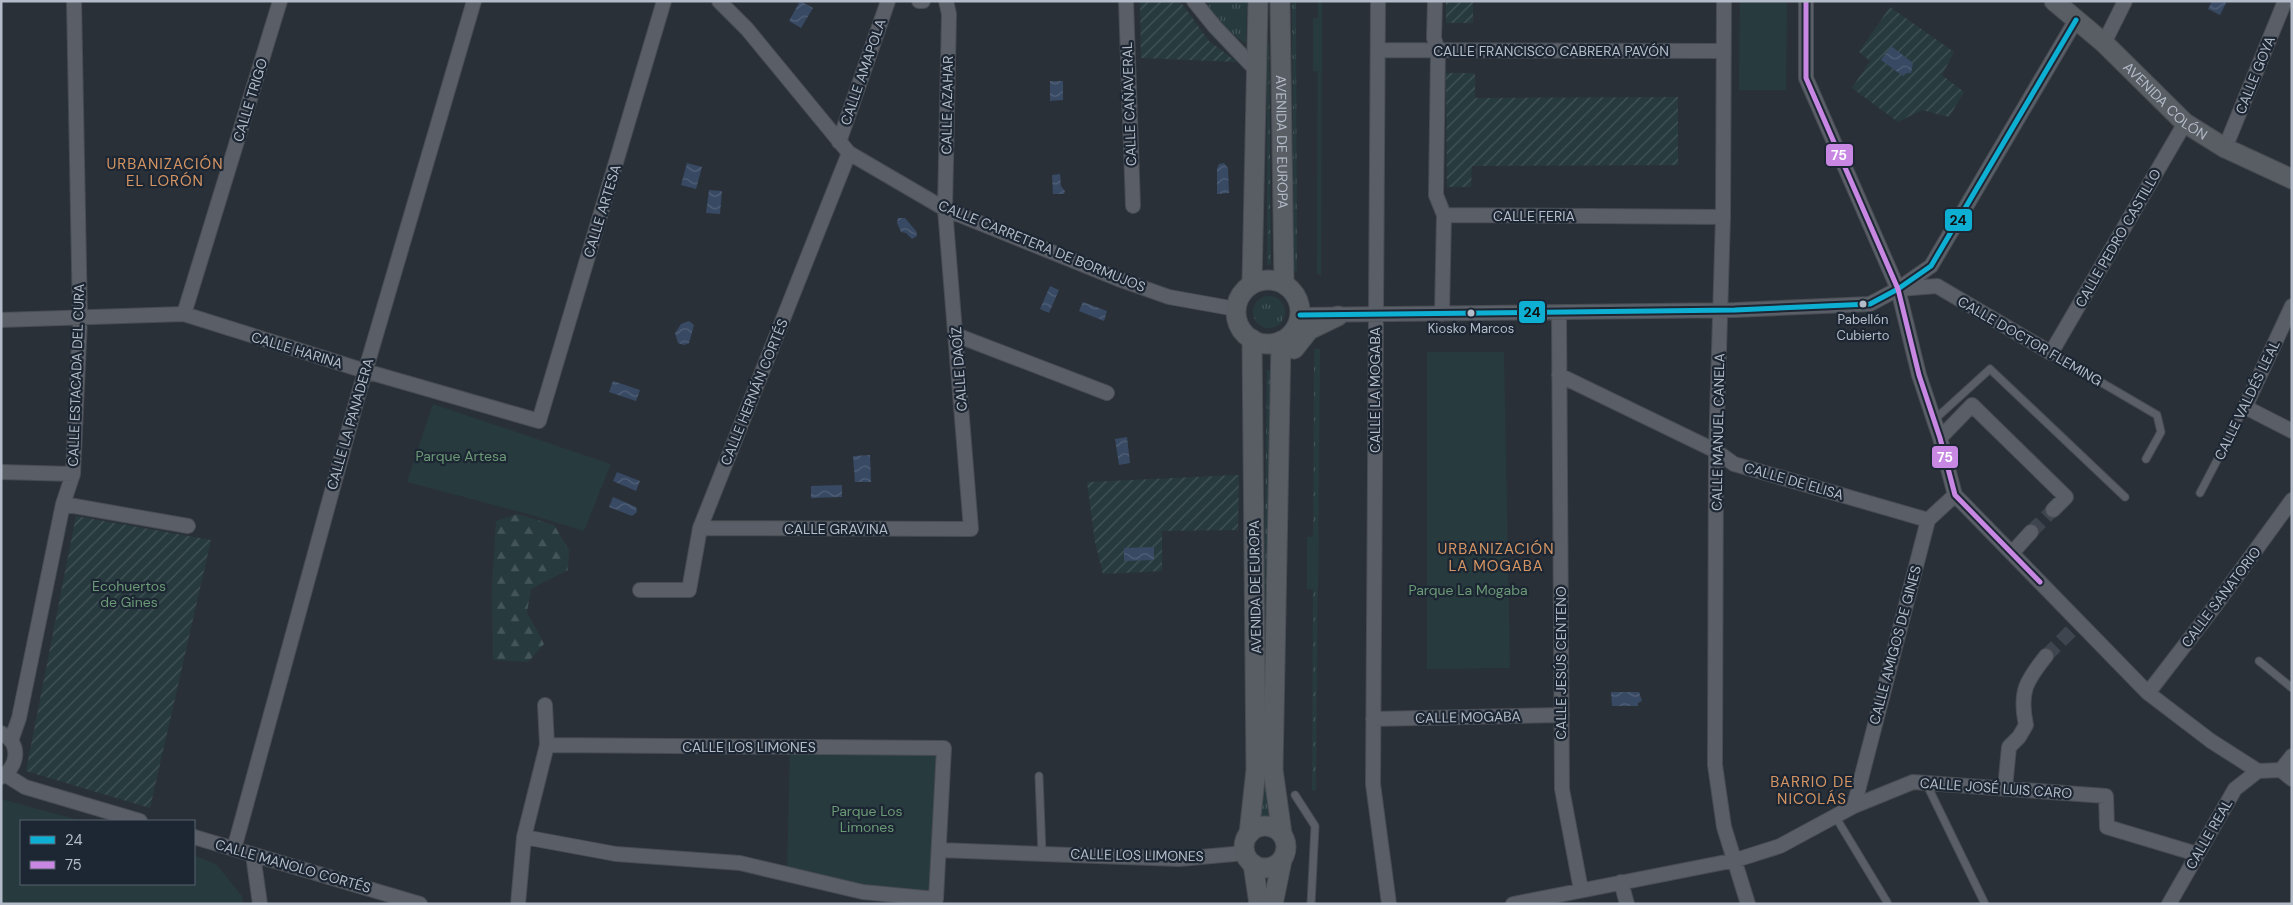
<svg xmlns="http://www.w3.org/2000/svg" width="2293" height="905" viewBox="0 0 2293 905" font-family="'DM Sans',sans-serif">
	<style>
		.grass { fill: url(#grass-tufts) }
		.forest { fill: url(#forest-firs) }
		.park { fill: #273a3e }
		.garden { fill: url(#garden-furrows) }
		.water { fill: url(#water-waves) }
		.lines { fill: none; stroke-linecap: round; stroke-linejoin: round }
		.street-tunnel { stroke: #3f454e; stroke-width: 14; stroke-dasharray: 14 7; stroke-linecap: butt }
		.lane-casing { stroke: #484c53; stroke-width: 9 }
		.street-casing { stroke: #484c53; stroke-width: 16 }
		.secondary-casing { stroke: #484c53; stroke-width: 21 }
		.lane { stroke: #5a5e66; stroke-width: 7 }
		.street { stroke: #5a5e66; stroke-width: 14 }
		.secondary { stroke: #595d64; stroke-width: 19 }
		.bus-1-casing { stroke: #1d2633; stroke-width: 9 }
		.bus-2-casing { stroke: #1d2633; stroke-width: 9 }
		.bus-1 { stroke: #0dafd3; stroke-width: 5 }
		.bus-2 { stroke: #c787e3; stroke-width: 5 }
		.bus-dot { fill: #b4bcc9; stroke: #1d2633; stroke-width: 2 }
		.labels { text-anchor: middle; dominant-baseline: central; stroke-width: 4.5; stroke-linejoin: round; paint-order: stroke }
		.bus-label { font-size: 13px; fill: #b4bcc9; stroke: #1d2633 }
		.street-label { font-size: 14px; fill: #b4bcc9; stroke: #1d2633 }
		.park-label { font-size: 14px; fill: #6b9a76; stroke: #1d2633 }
		.neighbourhood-label { font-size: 15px; letter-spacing: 1px; fill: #d59563; stroke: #1d2633 }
		.line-badge { stroke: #1d2633; stroke-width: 2 }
		.badge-label { font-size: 14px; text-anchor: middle; font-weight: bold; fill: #fff }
		.pale-badge-label { font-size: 14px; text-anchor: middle; font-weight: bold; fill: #111 }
	</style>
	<defs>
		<pattern id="grass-tufts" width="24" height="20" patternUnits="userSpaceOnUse" patternTransform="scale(1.25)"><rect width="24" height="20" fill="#273a3e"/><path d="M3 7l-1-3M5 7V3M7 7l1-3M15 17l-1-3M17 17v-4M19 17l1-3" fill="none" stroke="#445559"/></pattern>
		<pattern id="forest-firs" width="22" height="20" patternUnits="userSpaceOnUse" patternTransform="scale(1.25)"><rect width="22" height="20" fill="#273a3e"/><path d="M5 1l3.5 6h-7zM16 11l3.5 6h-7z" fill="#445559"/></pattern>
		<pattern id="garden-furrows" width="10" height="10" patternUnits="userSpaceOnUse" patternTransform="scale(1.25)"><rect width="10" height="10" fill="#273a3e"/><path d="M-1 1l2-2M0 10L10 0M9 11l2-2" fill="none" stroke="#445559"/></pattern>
		<pattern id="water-waves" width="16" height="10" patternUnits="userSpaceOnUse" patternTransform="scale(1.25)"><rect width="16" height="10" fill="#384963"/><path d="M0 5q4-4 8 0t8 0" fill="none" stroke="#526178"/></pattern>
	</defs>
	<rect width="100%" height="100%" fill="#2a3038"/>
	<path class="grass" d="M1206,1h41l-1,43 -28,-20z
		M1292,1h4v22l1,248h-3z
		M1318,1h4l-1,274 -4,-1z
		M1265,38l4,5 2,221 -4,1v-208z
		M1253 312a16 16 0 1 1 32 0a16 16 0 1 1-32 0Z
		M1314,349h6l-4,441 -4,1z
		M1267,370h3l-1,114 4,22 -5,147v148l2,16 -9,1z"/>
	<path class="forest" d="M518,514l36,11 15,25 -1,20 -37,19 -4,23 17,32 -16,18 -35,-2 -1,-72 4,-67z"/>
	<path class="park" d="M1740,1h47l-1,89h-47z
		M1313,18h9v54l-9,-1z
		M1427,352h77l6,316 -83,1z
		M433,404l178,60 -27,67 -49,-15 -128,-34z
		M1319,536l-1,53h-11v-52z
		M790,747l154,1 -8,151 -149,-25z
		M1,799l81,22h-61v63h173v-29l23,10 25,31 1,8h-242z"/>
	<path class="garden" d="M1140,1h40l29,40 28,21 -96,-4z
		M1446,1h143l-116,1v21h-27z
		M1890,7l64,45 -12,23 22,17 -15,25 -27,-7 -24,12 -46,-34 18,-27 -11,-9z
		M1446,73h29v25l203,-1v68l-206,1 -1,21h-24z
		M1239,475l-1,55 -76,1v40l-59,3 -8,-32 -8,-60z
		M76,516l135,24 -61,268 -124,-37z"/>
	<path class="water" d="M800,1l13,7 -12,20 -12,-7z
		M2212,1h15l-7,14 -12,-6z
		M1891,46l22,17 -2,10h-4l-4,3 -22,-16z
		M1050,81h13v19l-13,1z
		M687,163l15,4 -6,22 -15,-4z
		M1224,163l4,5 1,25 -12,1v-25l2,-5z
		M1060,174l1,12 4,5 -1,3h-11l-1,-19z
		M709,190l13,1 -2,23 -14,-1z
		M898,218h7l11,13 1,5 -5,3 -6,-6 -5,-1 -4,-9z
		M1050,286l9,4 -10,23 -9,-4z
		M1083,302l24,9 -3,10 -25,-10z
		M689,321l5,4 -5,18 -5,2 -6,-2 -3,-10 6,-9z
		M613,381l27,9 -4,11 -27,-9z
		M1127,437l3,26 -11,2 -4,-26z
		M870,455l1,27h-16l-2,-26z
		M617,472l23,9 -4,10 -23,-10z
		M842,485v12l-31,1v-12z
		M613,497l23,10 1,5 -5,4 -23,-9z
		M1154,547v13l-30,1v-13z
		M1611,692h28l3,9 -4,2v3h-26z"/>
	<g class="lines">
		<path class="street-tunnel" d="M2031,532l22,-22
			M2046,656l34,-34"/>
		<g class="lane-casing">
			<path id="lane" d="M2051,353l106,62 4,17 -15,27
				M1934,420l56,-51 135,128
				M2200,493l45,-86
				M2259,661l33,27
				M1039,776l3,78
				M1926,783l59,121
				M1295,795l20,31 -4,78
				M1835,816l52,86"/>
		</g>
		<g class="street-casing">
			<path id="street" d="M719,1l28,28 102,124 96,56 176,71 48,17 67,12
				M919,1h4
				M1126,1l7,205
				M1194,1l21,26 41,43
				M1378,1l-5,783 16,120
				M1435,1l-1,37 4,13 -2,144 8,20 -2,99
				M1724,1l-1,216 -7,234 -1,314 9,62 24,77
				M1806,1v77l92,211 21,86 21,63 15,57 193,198 63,48 47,30 23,-1
				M2104,43l21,-42
				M1378,50l346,1
				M839,142l49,-141
				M2225,148l60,-147
				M1444,215l279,2
				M1899,289l38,-3 114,67 134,-230
				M2292,306l-47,101 47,24
				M1559,313l3,476 19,101
				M184,314l96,-313
				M1300,315l435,-5 135,-6 28,-15 33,-23 145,-246
				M1,320l183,-6 181,57 174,50 125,-420
				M956,335l151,58
				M1559,375l157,76 18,13 194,56
				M1940,438l32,-33 94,92 -13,13
				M1,472l72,2
				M63,504l125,22
				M700,528l271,1 -26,-320 4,-195 -3,-13
				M2012,553l19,-21
				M640,590h49l11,-62 149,-375
				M2148,693l67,-87 77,-106
				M1373,719l189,-4
				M1,733c21,10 17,34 0,44
				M11,741l8,-23 44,-214 10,-30 7,-155 -6,-318
				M2281,770l11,-14
				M2281,770l11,9
				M6,775l19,12 115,34
				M2005,788l4,-41 10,-10 7,-12c-7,-33 0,-44 20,-69
				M1854,806l74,-286 27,-25
				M194,837l226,67
				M524,837l92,17 124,9 123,29 73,7 8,-151 -397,-3
				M234,849l124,-453 116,-395
				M939,850l240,9 66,-6
				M253,855l7,49
				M1621,882l6,22
				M518,904l6,-67 23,-92 -2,-40
				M1513,904l223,-44 44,-14 74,-40 59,-24 193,14 1,31 90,27
				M2169,904l66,-115 23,-18"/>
		</g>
		<g class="secondary-casing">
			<g id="secondary">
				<path id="s1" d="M1280,1l4,283"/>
				<path id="s2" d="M2054,1l50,42 81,80 40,25 67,31"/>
				<circle cx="1268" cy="312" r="32"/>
				<path d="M1252,283l6,-282"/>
				<path d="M1281,341l-8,429 9,64"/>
				<path d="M1294,349l15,-19 29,-14"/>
				<circle cx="1265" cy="847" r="21"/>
				<path d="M1249,834l7,-64 -4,-431"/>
				<path d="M1253,864l6,40"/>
				<path d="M1273,904l9,-44"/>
			</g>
		</g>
		<use href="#lane" class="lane"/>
		<use href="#street" class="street"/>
		<use href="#secondary" class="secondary"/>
		<g class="bus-1-casing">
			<path id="bus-1" d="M1300,315l435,-5 135,-6 28,-15 33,-23 145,-246"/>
		</g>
		<g class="bus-2-casing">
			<path id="bus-2" d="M1806,1v77l92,211 21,86 21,63 15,57 85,87"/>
		</g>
		<use href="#bus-1" class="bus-1"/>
		<use href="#bus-2" class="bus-2"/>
	</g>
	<g class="bus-dot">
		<circle cx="1863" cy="304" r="4.5"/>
		<circle cx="1471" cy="313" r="4.5"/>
	</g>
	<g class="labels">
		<g class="bus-label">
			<text x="1863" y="319">Pabellón<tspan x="1863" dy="16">Cubierto</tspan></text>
			<text x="1471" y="328">Kiosko Marcos</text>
		</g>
		<g class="street-label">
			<text x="1551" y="51">CALLE FRANCISCO CABRERA PAVÓN</text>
			<text transform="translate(863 72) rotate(-71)">CALLE AMAPOLA</text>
			<text transform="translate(2255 75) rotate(-68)">CALLE GOYA</text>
			<text transform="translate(250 100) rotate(-73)">CALLE TRIGO</text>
			<text stroke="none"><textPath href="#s2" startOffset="150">AVENIDA COLÓN</textPath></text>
			<text transform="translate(1129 104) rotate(-92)">CALLE CAÑAVERAL</text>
			<text transform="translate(947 105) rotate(-89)">CALLE AZAHAR</text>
			<text stroke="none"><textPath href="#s1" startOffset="141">AVENIDA DE EUROPA</textPath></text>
			<text transform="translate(602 211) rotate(-73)">CALLE ARTESA</text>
			<text x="1534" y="216">CALLE FERIA</text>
			<text transform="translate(2118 238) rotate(-60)">CALLE PEDRO CASTILLO</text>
			<text transform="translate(1042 246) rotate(22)">CALLE CARRETERA DE BORMUJOS</text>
			<text transform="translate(2030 341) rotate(30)">CALLE DOCTOR FLEMING</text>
			<text transform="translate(297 350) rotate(17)">CALLE HARINA</text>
			<text transform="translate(959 369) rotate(-94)">CALLE DAOÍZ</text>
			<text transform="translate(76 375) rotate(-88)">CALLE ESTACADA DEL CURA</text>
			<text transform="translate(1375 390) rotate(-90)">CALLE LA MOGABA</text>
			<text transform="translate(754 392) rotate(-68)">CALLE HERNÁN CORTÉS</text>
			<text transform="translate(2247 400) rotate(-64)">CALLE VALDÉS LEAL</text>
			<text transform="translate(350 424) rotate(-74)">CALLE LA PANADERA</text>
			<text transform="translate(1718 432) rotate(-89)">CALLE MANUEL CANELA</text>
			<text transform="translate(1794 481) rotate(16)">CALLE DE ELISA</text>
			<text x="836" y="529">CALLE GRAVINA</text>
			<text transform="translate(1255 587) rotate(-91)">AVENIDA DE EUROPA</text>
			<text transform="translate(2221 597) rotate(-53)">CALLE SANATORIO</text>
			<text transform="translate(1895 645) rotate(-75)">CALLE AMIGOS DE GINES</text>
			<text transform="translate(1561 663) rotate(-90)">CALLE JESÚS CENTENO</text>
			<text transform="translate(1468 717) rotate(-1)">CALLE MOGABA</text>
			<text x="749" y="747">CALLE LOS LIMONES</text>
			<text transform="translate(1996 788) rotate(4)">CALLE JOSÉ LUIS CARO</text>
			<text transform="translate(2209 834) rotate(-60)">CALLE REAL</text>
			<text transform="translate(1137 855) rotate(1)">CALLE LOS LIMONES</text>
			<text transform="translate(293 866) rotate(16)">CALLE MANOLO CORTÉS</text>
		</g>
		<g class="park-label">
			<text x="461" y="456">Parque Artesa</text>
			<text x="129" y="586">Ecohuertos<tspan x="129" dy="16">de Gines</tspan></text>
			<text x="1468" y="590">Parque La Mogaba</text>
			<text x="867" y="811">Parque Los<tspan x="867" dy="16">Limones</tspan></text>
		</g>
		<g class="neighbourhood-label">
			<text x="165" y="164">URBANIZACIÓN<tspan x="165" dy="17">EL LORÓN</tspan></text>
			<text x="1496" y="549">URBANIZACIÓN<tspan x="1496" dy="17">LA MOGABA</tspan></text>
			<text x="1812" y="782">BARRIO DE<tspan x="1812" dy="17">NICOLÁS</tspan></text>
		</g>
	</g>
	<g class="line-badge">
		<rect x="1825" y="143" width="29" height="24" rx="5" fill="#c787e3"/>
		<rect x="1944" y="208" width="29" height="24" rx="5" fill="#0dafd3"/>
		<rect x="1518" y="300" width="28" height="24" rx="5" fill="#0dafd3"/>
		<rect x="1931" y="445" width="28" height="24" rx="5" fill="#c787e3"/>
	</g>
	<g class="badge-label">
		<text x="1839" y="160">75</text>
		<text x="1945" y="462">75</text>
	</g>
	<g class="pale-badge-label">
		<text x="1958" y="225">24</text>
		<text x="1532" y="317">24</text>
	</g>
	<rect width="2293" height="905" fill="none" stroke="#b4bcc9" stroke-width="5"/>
	<rect x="20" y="820" width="175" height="65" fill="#1d2633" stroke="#59626f"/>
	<rect x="30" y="836" width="25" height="8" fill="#0dafd3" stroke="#59626f"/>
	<text x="65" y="845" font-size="15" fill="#b4bcc9">24</text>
	<rect x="30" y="861" width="25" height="8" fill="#c787e3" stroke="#59626f"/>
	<text x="65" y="870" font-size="15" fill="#b4bcc9">75</text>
</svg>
